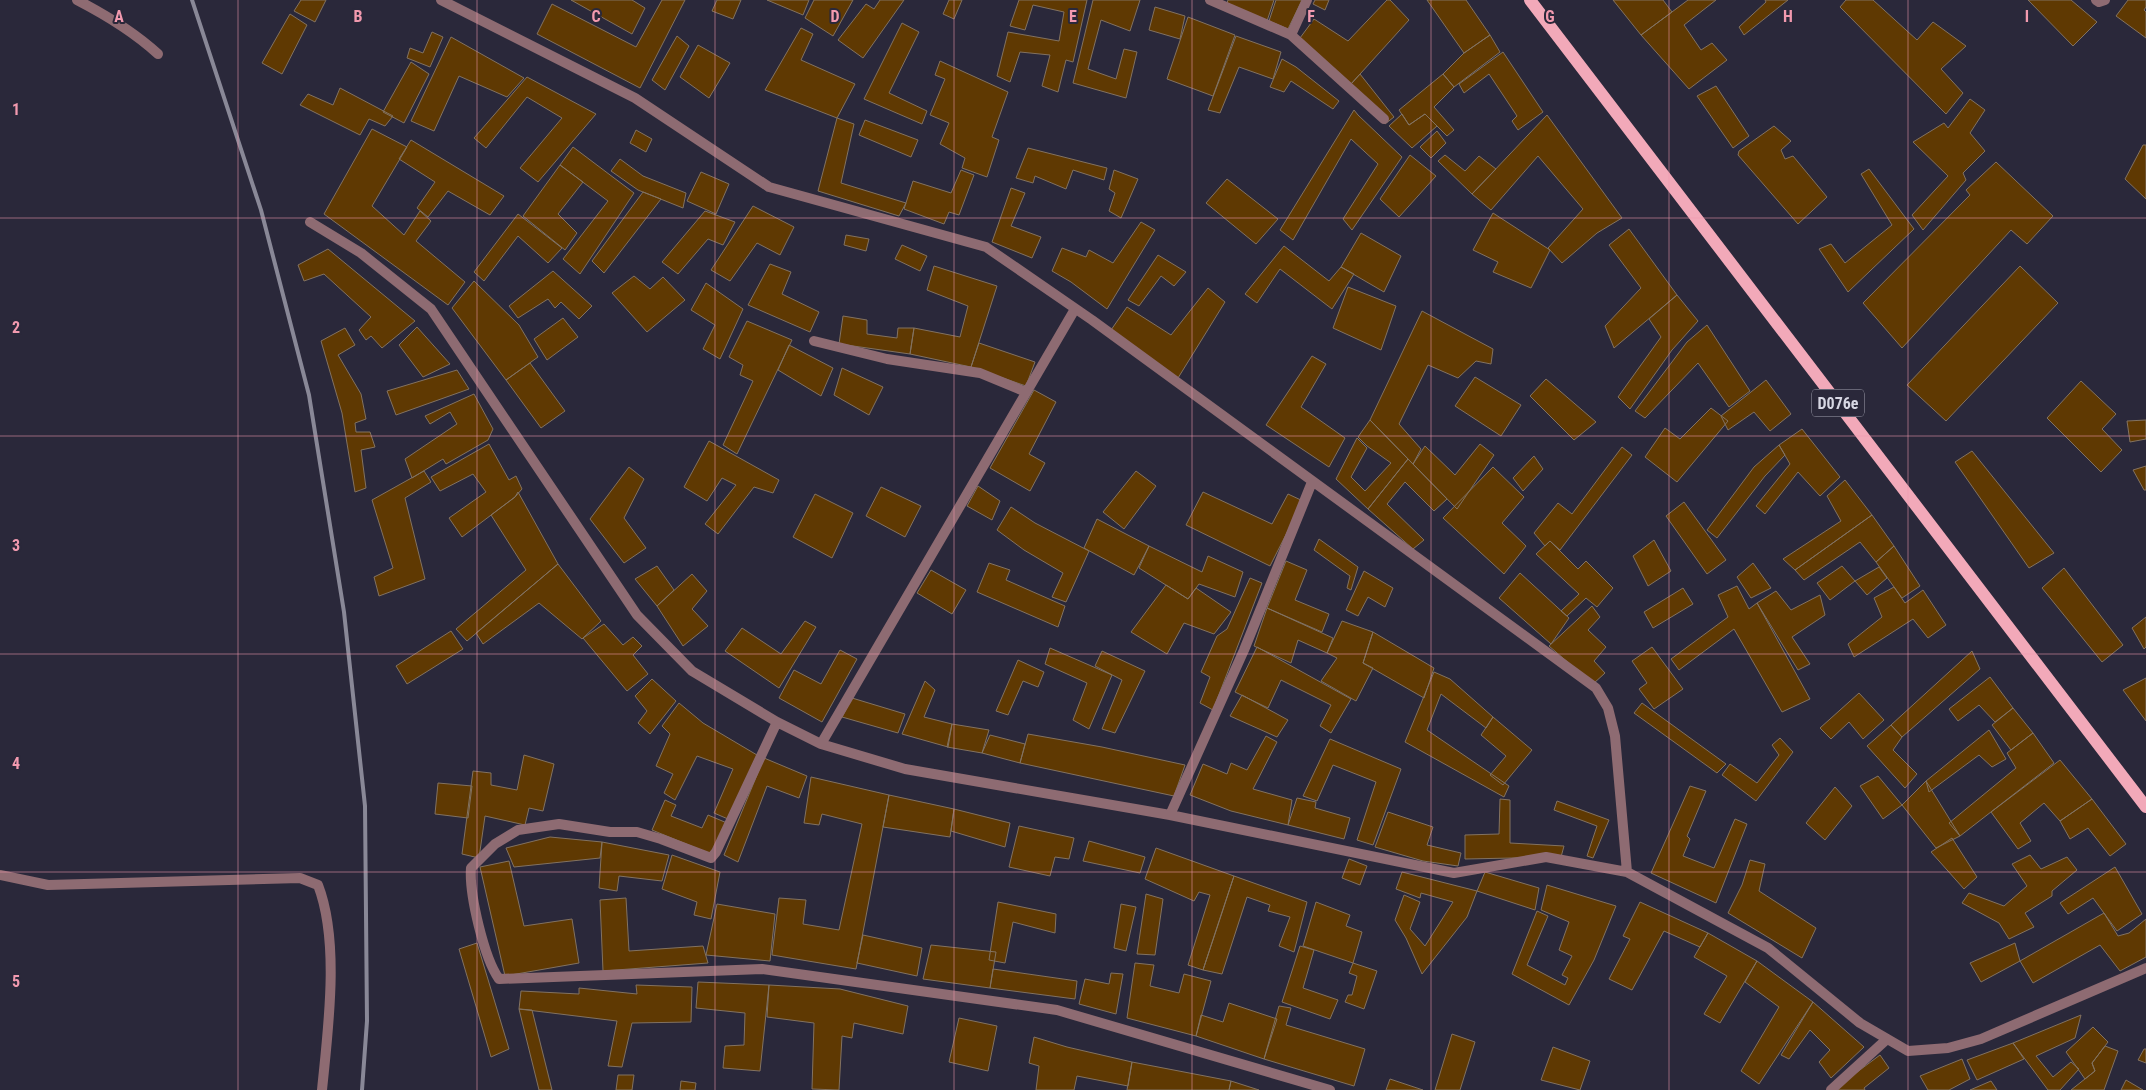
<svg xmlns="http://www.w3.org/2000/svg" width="2146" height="1090" viewBox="0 0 2146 1090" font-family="'Roboto Condensed',sans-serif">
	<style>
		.building { fill: #5f3902; stroke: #827261 }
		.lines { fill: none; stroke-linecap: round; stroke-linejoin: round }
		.minor { stroke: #8e6b72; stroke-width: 10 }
		.primary { stroke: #f2a9b9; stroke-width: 12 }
		.rail { stroke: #898897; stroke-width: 4 }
		.grid { fill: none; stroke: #f29aaf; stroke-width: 1; stroke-opacity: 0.55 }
		.labels { text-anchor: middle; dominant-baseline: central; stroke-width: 4; stroke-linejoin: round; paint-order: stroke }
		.shield { fill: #2a283a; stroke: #a3a2b0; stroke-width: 1 }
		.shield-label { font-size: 16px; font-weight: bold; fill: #d7d7e3 }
		.grid-label { font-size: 16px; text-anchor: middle; font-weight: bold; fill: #f29aaf; stroke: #2a283a; stroke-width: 4; stroke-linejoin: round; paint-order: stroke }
	</style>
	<rect width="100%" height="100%" fill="#2a283a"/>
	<path class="building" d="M301,0h25l-11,22 -21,-11z
		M571,0h61l13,8 -13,26z
		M662,0h23l-45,88 -103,-54 15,-30 84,43z
		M717,0h24l-8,19 -21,-8z
		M767,0h42l-6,15z
		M814,0h39l-20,36 -28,-18z
		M880,0h24l-41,58 -25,-18 28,-36 8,5z
		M949,0h13l-8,19 -11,-5z
		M1019,0h68l-14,62 -7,-2 -8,32 -16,-6 8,-31 -30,-3 -10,30 -13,-6 11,-44 51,9 5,-29 -31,-7 -8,25 -15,-4z
		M1093,0h47l-10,31 -29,-11 -13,49 28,10 8,-30 13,3 -11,46 -53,-15z
		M1228,0h46l-7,21 -40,-18z
		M1276,0h26l-14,29 -19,-8z
		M1315,0h14l-4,10 -12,-6z
		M1387,0h3l19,20 -58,64 -51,-46 14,-19 34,22z
		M1427,0h39l24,35 -26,18z
		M1613,0h50l9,12 -31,23z
		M1688,0h28l-32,25 17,25 11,-7 15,17 -38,29 -48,-54z
		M1765,0h23l-44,35 -5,-8 27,-25z
		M1846,0h27l44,40 16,-18 33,24 -25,23 22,24 -17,21 -106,-107z
		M2028,0h43l26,22 -24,24z
		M2128,0h18v7l-2,3 2,2v26l-30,-22z
		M1155,7l30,9 -5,23 -31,-9z
		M290,14l17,11 -25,49 -20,-11z
		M1188,17l47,18 -22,61 -46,-17z
		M902,23l17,9 -30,61 38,18 -5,13 -58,-25z
		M801,28l12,6 -12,26 54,24 -18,34 -72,-28z
		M432,32l11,5 -13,30 -23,-9 3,-10 13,5z
		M1490,35l10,17 -46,35 -11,-13 21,-21z
		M677,36l12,10 -24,44 -13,-10z
		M1236,36l45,16 -8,27 -34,-12 -19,46 -12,-3z
		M451,37l73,41 -17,19 -48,-21 -25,55 -23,-10z
		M698,45l32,18 -21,35 -29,-21z
		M1503,52l40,60 -25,18 -6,-9 5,-5 -28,-42 -25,19 -5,-9z
		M1282,59l14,8 43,34 -6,8 -42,-28 -7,11 -14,-5z
		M940,61l68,31 -16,45 7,3 -12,37 -25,-9 3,-10 -25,-14 9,-21 -19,-8 15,-36 -10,-4z
		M411,62l18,12 -25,49 -21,-11z
		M1360,74l34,43 -9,7 -34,-40z
		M1443,74l11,13 -20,20 20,23 -7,6 -22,-22 -16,11 -10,-15z
		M527,77l69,37 -58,68 -18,-14 42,-50 -35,-21 -41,51 -12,-10z
		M1716,86l33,50 -16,12 -36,-52z
		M340,88l53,28 -8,10 -16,-7 -9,16 -60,-30 8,-11 25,11z
		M1970,99l15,11 -15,23 15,18 -22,22 3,7 -43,50 -11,-15 36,-39 -35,-34 31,-19 4,5z
		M1354,110l4,5 44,42 -50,73 -9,-11 35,-55 -27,-25 -58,101 -13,-10z
		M1402,114l7,11 16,-11 12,12 -25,22 -23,-22z
		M1547,115l75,103 -25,15 -35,30 -14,-15 35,-39 -45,-53 -47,54 -19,-16z
		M837,118l17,6 -13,59 65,20 -7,13 -81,-25z
		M865,120l53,20 -7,17 -52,-22z
		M1774,126l17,15 -10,9 4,9 8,-3 34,41 -29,27 -60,-69 1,-4z
		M372,129l35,18 -35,59 32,29 16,-24 11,10 -15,20 49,41 -17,23 -124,-91z
		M636,130l16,9 -6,13 -16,-9z
		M1437,131l9,12 -15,15 -11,-11z
		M411,140l93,56 -14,19 -42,-24 -20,26 -11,-9 18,-26 -36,-23z
		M2143,145h3v54l-21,-20z
		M573,147l61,46 -54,81 -17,-15 45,-58 -48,-36z
		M1028,148l79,20 -3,12 -31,-10 -7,19 -31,-13 -2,7 -17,-5z
		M1410,155l26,21 -37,41 -19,-18z
		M1445,155l20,16 14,-15 17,13 -24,25 -34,-33z
		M620,159l23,17 43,17 -3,15 -45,-18 -27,-19z
		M1996,162l57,54 -26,28 -16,-14 -109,118 -39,-45 107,-108 -4,-5z
		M560,165l23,17 -25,32 19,19 -12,17 -42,-34z
		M1869,169l45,60 -66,63 -29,-43 12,-5 14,19 47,-38 -31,-51z
		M961,170l13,5 -15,40 -10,-3 -5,12 -40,-15 9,-28 38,12z
		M1114,170l24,9 -17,39 -12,-7 6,-18 -6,-4z
		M701,172l28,12 -13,30 -29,-13z
		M1227,179l51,40 -22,25 -50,-41z
		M1011,188l14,5 -14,33 30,11 -9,21 -40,-16z
		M643,192l18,7 -57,74 -12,-12z
		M753,206l41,21 -14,28 -23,-12 -27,38 -19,-11z
		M705,211l30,11 -12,23 -15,-6 -30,35 -16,-12z
		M1493,213l57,37 -19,38 -38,-16 5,-10 -25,-12z
		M518,214l44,34 -14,15 -30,-27 -34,45 -10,-9z
		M1141,222l14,8 -48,79 -36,-27 -19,-11 10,-23 24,9 3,-7 24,13z
		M1629,229l48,66 -63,53 -9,-22 36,-38 -32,-43z
		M1361,233l40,23 -17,36 -43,-25z
		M846,235l23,4 -3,12 -22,-6z
		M902,245l25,11 -7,15 -25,-12z
		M1284,246l45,35 12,-14 13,7 -22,35 -52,-40 -23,34 -12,-9z
		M328,249l87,72 -33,27 -11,-12 -5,4 -7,-10 12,-13 -47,-43 -20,7 -6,-16z
		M1158,255l28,17 -12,14 -13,-10 -22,30 -11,-6z
		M770,264l21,8 -9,22 37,18 -9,20 -62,-27z
		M934,266l63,20 -26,81 -61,-13 4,-26 46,9 8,-31 -41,-16z
		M2020,266l38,37 -112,118 -39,-36z
		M553,271l39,35 -13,13 -18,-17 -6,6 -7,-9 -30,19 -9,-12z
		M634,276l16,13 13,-12 22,23 -38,32 -35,-39z
		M474,281l45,44 19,32 -32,23 -54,-72z
		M706,283l37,26 -23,50 -17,-10 12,-24 -24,-15z
		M1348,287l48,19 -15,44 -48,-22z
		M1208,288l17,14 -47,76 -67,-48 16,-23 44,28z
		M1677,295l21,26 -26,29 -42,59 -12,-12 43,-60 -12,-18z
		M1422,311l71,38 -2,15 -15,-3 -18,17 -30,-13 -29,59 22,25 -8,15 -43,-44z
		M843,316l24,4v14l30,4 1,-10h16l-4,26 -71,-10z
		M563,318l15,19 -31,23 -13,-21z
		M747,321l45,19 -55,114 -14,-9 30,-64 -13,-6 3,-10 -14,-8z
		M1707,325l43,66 -21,16 -31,-44 -53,55 -10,-7 52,-69z
		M417,327l33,37 -27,13 -24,-32z
		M345,328l10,17 -17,10 23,39 5,25 -11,4 1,9h14l5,15 -14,3 5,38 -11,4 -13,-79 -21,-72z
		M979,343l56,19 -9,24 -55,-19z
		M789,345l44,23 -12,28 -43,-26z
		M1312,356l14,8 -25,43 44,31 -16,29 -63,-42z
		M530,363l35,48 -24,17 -35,-48z
		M842,368l41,19 -14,28 -35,-20z
		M457,370l12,19 -73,26 -9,-24z
		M1475,377l46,28 -20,31 -46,-30z
		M1546,379l50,43 -22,18 -44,-44z
		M1766,380l25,34 -21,17 -16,-19 -26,18 -7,-14z
		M2081,381l35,33 -14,15 20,21 -21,22 -54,-54z
		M1034,390l22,12 -27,52 16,9 -15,28 -40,-23z
		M474,394l19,35 -5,11 -42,24 -3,-5 -31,19 -7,-19 52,-35 -7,-12 -20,12 -5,-8z
		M1711,408l17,13 -51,61 -32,-25 20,-29 15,11z
		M1370,420l38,39 -40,50 -32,-30 21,-41 10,10 -16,29 14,14 26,-28 -24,-17 -9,-9z
		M2146,420v19l-16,3 -3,-21z
		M1802,429l38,48 -20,19 -22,-24 -33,42 -9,-8 34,-42 -11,-19z
		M709,441l70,39 -6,13 -19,-6 -36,47 -13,-10 31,-39 -14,-7 -15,23 -23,-14z
		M489,444l20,36 7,-4 6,13 -7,8 -53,40 -13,-19 37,-26 -13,-18 -33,17 -9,-14z
		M1480,444l14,11 -37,54 -44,-45 12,-18 30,29z
		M1779,445l6,10 -20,21 -48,62 -10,-8 47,-63z
		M1622,447l10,8 -72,95 -10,-9 -5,5 -11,-13 24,-30 14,11z
		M1972,451l82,102 -25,15 -74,-106z
		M1534,456l9,13 -20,22 -10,-13z
		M1408,459l39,40 -13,12 -29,-29 -18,22 37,36 -11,9 -45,-40z
		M2146,466v24h-2l-11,-20z
		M629,467l15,12 -20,39 22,30 -22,15 -34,-44z
		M1493,467l31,30 -22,26 24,23 -22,28 -61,-56z
		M424,471l7,11 -26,16 20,81 -46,17 -5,-19 19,-9 -21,-68z
		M1136,471l20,15 -32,43 -21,-17z
		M1845,480l27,35 -77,55 -12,-11 58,-38 -14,-25z
		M978,486l22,15 -8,19 -25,-14z
		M881,487l40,19 -16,31 -39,-21z
		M518,492l40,72 -91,77 -11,-12 70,-59 -35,-55 24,-18z
		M1203,492l69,32 16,-30 15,7 -33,65 -84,-41z
		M815,494l38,19 -21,45 -39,-21z
		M1684,502l42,58 -19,14 -41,-58z
		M1011,507l24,16 54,28 -23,51 -14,-5 11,-24 -39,-23 -27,-20z
		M1872,515l22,31 -18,16 -16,-20 -56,38 -9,-10z
		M1097,519l52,27 -15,29 -50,-27z
		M1319,539l39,28 -7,23 -4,-2 3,-12 -36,-26z
		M1654,540l17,31 -23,15 -15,-30z
		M1550,541l28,28 8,-8 27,27 -16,19 -11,-9 -19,18 -6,-5 18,-17 -43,-40z
		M1149,546l53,26 6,-16 35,16 -8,25 -36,-13 -11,15 -49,-31z
		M1894,546l26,40 -18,12 -26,-36z
		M1286,561l21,9 -12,30 34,14 -7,18 -55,-24z
		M989,563l21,7 -4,10 59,26 -7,21 -81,-35z
		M1753,563l18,25 -20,10 -14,-21z
		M558,564l43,57 -19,18 -43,-36 -56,41 -7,-11z
		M657,566l17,24 -17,16 -22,-27z
		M1842,566l13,15 -25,19 -13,-17z
		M1879,567l8,11 -20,17 -12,-14z
		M2064,568l59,77 -21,17 -60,-74z
		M931,570l35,20 -14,24 -35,-21z
		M1364,571l29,17 -8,19 -17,-10 -10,19 -12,-6z
		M1520,573l49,45 -18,26 -52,-46z
		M692,574l15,17 -15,18 16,17 -25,20 -26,-40z
		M1250,578l12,5 -49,127 -13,-7 10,-26 -9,-5 16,-36 10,-7z
		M1166,585l22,14 8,-11 35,24 -17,22 -30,-11 -17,31 -36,-22z
		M1737,586l12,23 8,-6 53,96 -28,13 -48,-83 -55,41 -8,-11 57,-42 -10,-22z
		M1894,587l11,16 18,-13 23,35 -18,13 -15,-19 -59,38 -6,-13 34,-27 -8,-19z
		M1683,588l10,16 -40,24 -9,-16z
		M1776,591l15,19 29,-15 5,20 -33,22 18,27 -12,6 -41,-67z
		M1592,606l8,11 -12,13 18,17 -12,14 11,12 -12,11 -44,-38z
		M1267,608l66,30 -6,15 -29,-13 -7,23 -37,-17z
		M2146,617v30l-2,2 -12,-21z
		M805,621l11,6 -37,61 -54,-37 17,-23 39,26z
		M1342,621l31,11 -10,31 10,5 -17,33 -35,-20 16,-23 -10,-5z
		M604,624l19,21 10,-8 9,9 -9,9 15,19 -21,17 -44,-53z
		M451,631l12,18 -56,35 -11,-18z
		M1373,632l61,36 -10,30 -61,-35z
		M1257,647l94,52 -20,34 -11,-7 11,-21 -50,-25 -13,28 -33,-16z
		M1652,647l31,42 -29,20 -15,-20 8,-6 -15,-22z
		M1050,648l62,27 -23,54 -16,-9 14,-37 -42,-19z
		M840,650l17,9 -35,63 -43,-24 15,-28 27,14z
		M1102,651l43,20 -30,62 -13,-4 20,-49 -27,-14z
		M1972,651l8,18 -78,68 -11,-12z
		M1018,660l26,12 -6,15 -15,-6 -15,34 -12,-4z
		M1434,672l16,7 43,38 -7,11 -45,-34 -14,36 82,56 -5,11 -99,-55z
		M1990,677l23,31 -18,14 -16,-17 -21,16 -9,-12z
		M2146,678v43l-23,-31z
		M652,679l24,22 -26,33 -12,-11 9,-12 -12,-15z
		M925,681l10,9 -11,27 28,7 -4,23 -46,-13z
		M1859,693l25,27 -21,19 -14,-17 -18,17 -11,-11z
		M1242,695l46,25 -11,17 -47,-21z
		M852,698l53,16 -7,19 -56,-16z
		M679,703l24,20 54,32 -29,64 -14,-6 19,-44 -36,-13 -22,44 -11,-7 9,-19 -17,-8 14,-32 -8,-8z
		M1642,703l84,61 -9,9 -83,-60z
		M2013,708l20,25 -22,17 -19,-25z
		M1493,717l39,33 -29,35 -13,-10 16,-19 -25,-21z
		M952,724l37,6 -7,23 -35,-6z
		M1891,725l11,12 -9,13 24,24 -12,14 -38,-42z
		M1989,730l17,29 -14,8 -13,-12 -50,37 -3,-11z
		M2033,733l21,30 -94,73 -11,-13 67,-55 -9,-15z
		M1028,734l74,13 83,18 -11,31 -154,-33z
		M990,735l35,9 -5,19 -38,-10z
		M1266,736l11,6 -24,47 39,11 -4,25 -57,-14 -41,-16 13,-31 24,10 4,-11 16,7z
		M1780,738l13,14 -37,49 -34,-26 8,-11 27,19 22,-28 -7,-10z
		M1330,739l71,30 -28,76 -16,-5 19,-58 -43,-17 -16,36 -14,-5z
		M524,755l30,9 -11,47 -14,-3 -4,17 -40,-9 -6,42 -17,-4 11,-83 18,2v12l26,5z
		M764,758l43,18 -8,22 -32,-12 -29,76 -14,-7z
		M2060,760l32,39 -32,22 -16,-18 -24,20 11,18 -13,8 -27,-37z
		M1878,776l24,29 -19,14 -23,-33z
		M811,777l78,18 -33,174 -84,-14 7,-57 27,2 -3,24 36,6 23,-106 -40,-10 -3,11 -15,-2z
		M1926,781l34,55 -24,12 -34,-43z
		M438,783l34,3 -4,32 -33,-4z
		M1690,786l16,5 -19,45 3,3 -7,17 31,12 21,-49 12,5 -31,79 -65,-30z
		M1835,787l17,19 -27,34 -19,-17z
		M889,795l65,14 -4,28 -67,-10z
		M1297,798l19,4 -1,6 35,10 -6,21 -56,-14z
		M1500,799l10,1v43l54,3 -3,11 -96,2v-24l34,-1z
		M2092,799l34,45 -16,12 -22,-28 -18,11 -10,-18z
		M665,800l11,5 -5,11 31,12 6,-13 19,8 -14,32 -61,-25z
		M1557,801l52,19 -16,38 -6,-2 10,-30 -43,-16z
		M954,809l56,14 -5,24 -54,-16z
		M1388,812l45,15 -6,18 34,8 -3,13 -35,-5 -48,-14z
		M1019,826l55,12 -5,21 -14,-2 -5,19 -41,-9z
		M550,837l52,5 -2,16 -86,9 -8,-19z
		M1952,838l25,39 -13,12 -33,-37z
		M1089,841l56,16 -5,16 -57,-12z
		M602,842l67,13 -7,26 -43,-5 -2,15 -18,-3z
		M1156,848l78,28 -31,94 -15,-5 22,-70 -11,-3 -5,9 -49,-22z
		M672,855l48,17 -9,47 -17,-4 3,-13 -35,-13z
		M2030,855l11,14 26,-12 10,13 -25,21v5l-27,17 9,14 -25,12 -10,-16 -37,-20 7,-10 35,13 23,-20 -15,-22z
		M1349,859l18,7 -7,19 -18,-7z
		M1750,860l15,4 -6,27 57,37 -14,30 -74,-45 14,-28z
		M509,861l15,65 48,-7 7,44 -74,13 -25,-109z
		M2115,867l27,47 -25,17 -24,-33 -25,16 -8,-11z
		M1402,872l75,19 -10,26 -45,57 -16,-36 -11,-18 9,-25 16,7 -10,27 15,17 28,-44 -32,-9 -1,5 -24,-9z
		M1485,872l54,16 -4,22 -58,-19z
		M1234,876l73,26 -13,50 -15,-6 11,-29 -22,-6 2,-6 -23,-8 -25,77 -19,-4z
		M1547,885l69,21 -22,54 -25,45 -57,-31 25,-63 11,5 -21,49 38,20 3,-7 -6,-3 10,-19 -13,-6 10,-28 -28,-12z
		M1146,894l17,5 -8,56 -18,-1z
		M626,898l3,53 74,-5 5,17 -105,8 -3,-71z
		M998,902l58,12 -1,19 -42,-11 -8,41 -16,-3z
		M1316,902l34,13 -4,11 16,6 -9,31 -50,-17z
		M1640,902l68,31 -8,14 -36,-16 -32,59 -23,-11 21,-40 -7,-3z
		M717,904l58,10 -5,47 -64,-6z
		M1121,904l15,3 -10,44 -12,-3z
		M2104,913l14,23 11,-3 17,-14v38l-26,14 -20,-26 -67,38 -13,-22z
		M1708,933l49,28 -37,62 -16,-9 23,-38 -33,-19z
		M863,935l59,13 -5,28 -60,-13z
		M477,943l32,106 -18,8 -32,-108z
		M2015,943l5,18 -39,21 -11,-19z
		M931,945l65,7 -6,36 -67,-9z
		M1300,946l14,4 -11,38 35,12 -8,19 -48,-17z
		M1757,961l56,41 -54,82 -18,-13 38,-64 -34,-25z
		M1135,963l19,2 -4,21 29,7 5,-19 27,7 -15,55 -69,-18z
		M1353,963l24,8 -13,38 -19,-7 3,-7h4l5,-19 -8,-3z
		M993,969l84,12 -2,18 -85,-11z
		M1111,973l12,1 -7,40 -37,-10 6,-25 24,5z
		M698,982l71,3 -9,86 -37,-3 2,-22 19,-1 1,-32 -49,-5z
		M636,985l56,2 -1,35 -59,1 -10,44 -14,-1 9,-45 -98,-12 2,-18 58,3v-6l58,6z
		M769,985l71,4 68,17 -5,28 -49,-11 -2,15 -10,-2 -3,54 -27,-1 2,-66 -47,-6z
		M1813,1002l51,45 -33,31 -12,-16 11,-12 -20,-20 -21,29 -8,-4z
		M1229,1003l48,16 -13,40 -68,-23 5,-21 22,7z
		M1279,1006l12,2 -5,17 79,24 -11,37 -90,-27z
		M519,1009l13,1 20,80h-13z
		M2081,1015l-6,23 -39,18 17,21 18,-15 8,7 -19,21h-12l-35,-47z
		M959,1018l38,8 -9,45 -39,-9z
		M2093,1027l15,15 -16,21 3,8 -10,8 -19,-27z
		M1452,1034l23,8 -15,48h-25z
		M1034,1037l33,10 65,15 -4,24 -51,-10 -3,14h-38l3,-24 -10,-3z
		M2013,1043l11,16 -47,21 -10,-20z
		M2105,1046l13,5 -14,39h-33l24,-19 -3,-8z
		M1553,1047l37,14 -10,29 -39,-10z
		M2144,1049h2v14l-8,-3z
		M1880,1055l9,13 -25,20 1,2h-32z
		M1962,1059l8,20 -21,11h-21l-8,-14z
		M1132,1062l99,19 -2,9h-102z
		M618,1075h16l-2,15h-16z
		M1390,1079l33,11h-37z
		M2126,1080l17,10h-22z
		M681,1081l15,2 -1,7h-15z
		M1231,1081l28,9h-30z
		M1991,1081l6,9h-27z"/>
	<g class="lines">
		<path class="minor" d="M77,0c29,15 57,32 81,54
			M441,0l194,98 134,89 217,60 106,73 504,368 12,20 7,28 12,136
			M1210,0l81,35 93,84
			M2096,0l3,2 6,-2
			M1291,35l16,-35
			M310,222l51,31 70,56 206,306 55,56 85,51 44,22 84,25 265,46 284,58 92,-16 81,15 141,76 92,75 48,28 40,-3 33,-9 165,-71
			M814,341l73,18 93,14 46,19
			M777,722l-61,130 -5,6 -50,-19 -24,-7h-27l-51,-8 -41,6 -23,14 -24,24c-2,26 13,90 28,111l263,-10 295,41 273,80
			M821,744l254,-435
			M1170,815l74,-165 68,-168
			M0,875l48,10 252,-7 18,7c22,57 10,144 4,205
			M1831,1090l56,-51"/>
		<path class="primary" d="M1530,0l616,807"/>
		<path class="rail" d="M192,0l69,210 48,185 35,217 21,194 2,215 -5,69"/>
	</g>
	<path class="grid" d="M238,0v1090M477,0v1090M715,0v1090M954,0v1090M1192,0v1090M1431,0v1090M1669,0v1090M1908,0v1090M0,218h2146M0,436h2146M0,654h2146M0,872h2146"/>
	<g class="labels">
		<rect class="shield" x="1812" y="389.5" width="52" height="27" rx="4"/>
		<g class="shield-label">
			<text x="1838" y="403">D076e</text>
		</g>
	</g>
	<g class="grid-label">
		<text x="119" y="22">A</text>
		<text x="358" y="22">B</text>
		<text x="596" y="22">C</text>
		<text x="835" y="22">D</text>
		<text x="1073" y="22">E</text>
		<text x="1311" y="22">F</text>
		<text x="1550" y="22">G</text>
		<text x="1788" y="22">H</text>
		<text x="2027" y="22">I</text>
		<text x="16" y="115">1</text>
		<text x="16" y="333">2</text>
		<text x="16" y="551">3</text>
		<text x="16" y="769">4</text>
		<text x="16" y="987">5</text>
	</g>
</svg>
